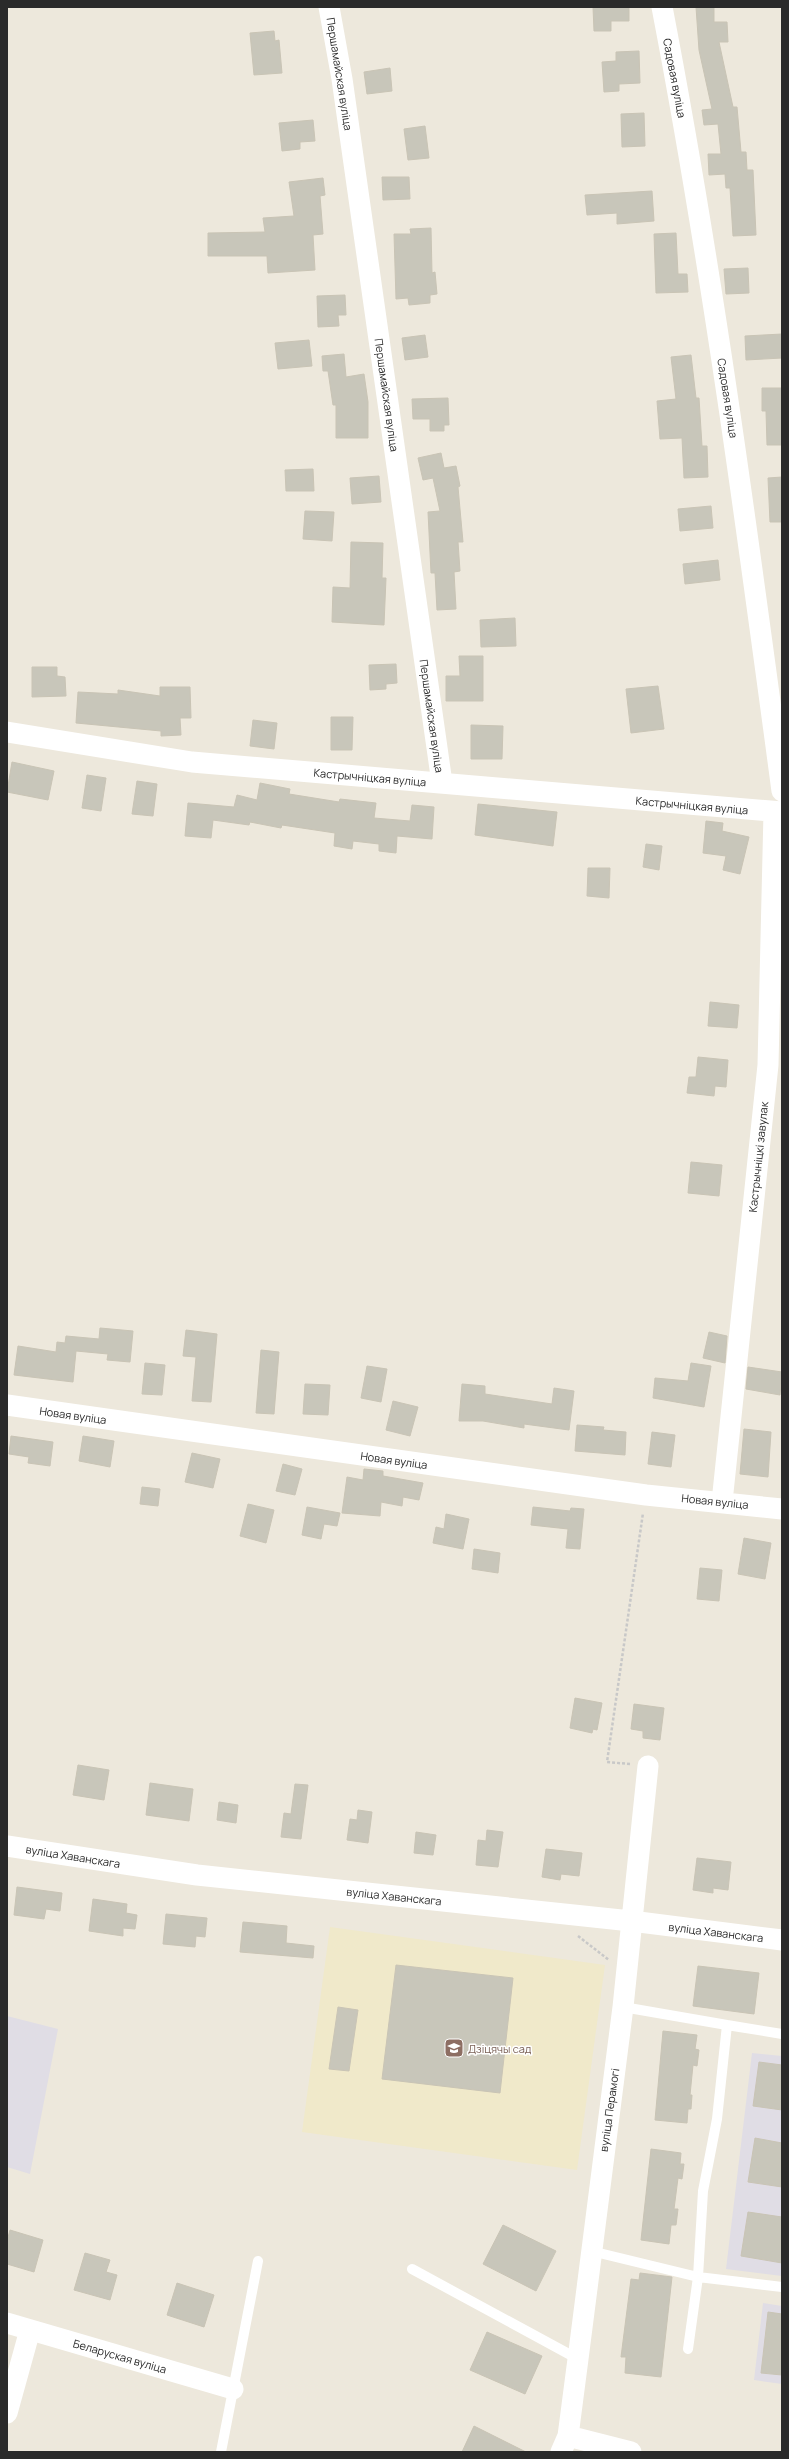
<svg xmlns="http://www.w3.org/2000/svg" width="789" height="2459" viewBox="0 0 789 2459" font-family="Manrope,sans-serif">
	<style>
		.industrial { fill: #e0dde5 }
		.education { fill: #f0e9ca }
		.building { fill: #c8c6ba; stroke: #c9c4b5 }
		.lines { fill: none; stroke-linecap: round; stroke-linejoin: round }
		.path { stroke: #c8c8c8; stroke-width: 2.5; stroke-dasharray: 3 2; stroke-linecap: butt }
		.service { stroke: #fff; stroke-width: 10 }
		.minor { stroke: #fff; stroke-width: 21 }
		.labels { text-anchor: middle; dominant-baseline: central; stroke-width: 3; stroke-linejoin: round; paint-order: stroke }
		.street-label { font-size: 11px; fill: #2a2a2a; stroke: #fff }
		.education-label { font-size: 11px; fill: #785e54; stroke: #fff; text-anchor: start }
	</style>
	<rect width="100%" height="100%" fill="#ede8dc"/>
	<path class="industrial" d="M7,2016l51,13 -28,145 -23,-7z
		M752,2053l30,3v220l-56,-7z
		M763,2303l19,3v78l-28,-4z"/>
	<path class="education" d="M330,1927l275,38 -28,205 -275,-38z"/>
	<path class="building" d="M593,7h36v14h-18v10h-17z
		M696,7h18v15h13l1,20h-9l14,65h4l4,45h5l1,18h6l3,65 -23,1 -3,-48h-4l-1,-14 -16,1 -1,-21h13l-3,-30 -14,1 -2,-15 10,-1 -13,-59z
		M274,31l1,10 4,-1 3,33 -28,2 -4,-42z
		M639,51l1,32 -21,1v7l-15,1 -2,-30 14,-1v-9z
		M390,68l2,23 -25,3 -3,-22z
		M644,113l1,33 -23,1 -1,-33z
		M313,120l2,21 -15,1v7l-18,2 -3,-28z
		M425,126l4,32 -21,2 -4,-31z
		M382,177h27l1,22 -27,1z
		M323,178l2,17 -5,1 3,38 -10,1 2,35 -47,3 -1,-17h-59v-23l57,-1 -2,-14 31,-2 -5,-34z
		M652,191l2,30 -37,3v-11l-30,2 -2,-20z
		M431,228l1,45 3,-1 2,22 -7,1v8l-21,2 -1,-7 -12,1 -2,-65h17l-1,-5z
		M676,233l2,41h9l1,18 -32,1 -2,-59z
		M748,268l1,25 -23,1 -2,-25z
		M345,295l1,20h-8l1,11 -21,1 -1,-31z
		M782,334v24l-36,2 -1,-24z
		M425,335l3,22 -23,3 -3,-22z
		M309,340l3,26 -34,3 -3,-26z
		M344,354l2,23 18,-3 4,28v36h-32v-33h-3l-5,-34h-5l-1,-15z
		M691,355l5,43h3l3,48h5l1,31 -24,1 -2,-40 -22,1 -3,-38 19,-2 -5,-42z
		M762,388h20v57h-15l-1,-34h-4z
		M448,398l1,27h-5v6h-14v-12h-17l-1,-20z
		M441,453l3,15 12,-2 4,20 -2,1 5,55h-5l2,29 -6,1 2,37 -19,1 -2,-37h-4l-3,-61 12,-1 -7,-33 -10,2 -5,-22z
		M313,469l1,22h-28l-1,-21z
		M379,476l2,26 -29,2 -2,-26z
		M782,477v45h-12l-2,-44z
		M711,506l2,22 -33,3 -2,-22z
		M305,511l29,1 -2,29 -29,-2z
		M351,542l32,1 -1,35h4l-2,47 -52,-3 1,-35 17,1z
		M718,560l2,20 -35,4 -2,-20z
		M515,618l1,28 -35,1 -1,-27z
		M459,656h24v45h-37v-25h14z
		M396,664l1,19 -11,1v5l-16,1 -1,-25z
		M32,667h25v9l8,1 1,19 -34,1z
		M658,686l6,43 -33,4 -5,-44z
		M160,687h30l1,31h-11l1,17 -20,1v-5l-85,-8 2,-31 40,2v-4l42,6z
		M331,717h22l-1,33h-21z
		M253,720l24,3 -3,26 -24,-3z
		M471,725l32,1 -1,33h-31z
		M12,762l42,9 -6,29 -41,-8z
		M87,775l19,3 -5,33 -19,-3z
		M137,781l20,3 -4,32 -21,-2z
		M260,783l30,6 -1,5 50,8 1,-3 36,4 -2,15 36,3 2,-16 22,2 -2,32 -35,-3 -1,17 -17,-2v-7l-26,-3 -1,8 -18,-3 1,-13 -53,-8 -1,3 -31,-6 -1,3 -36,-5 -2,18 -26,-2 3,-33 46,4 3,-12 20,5z
		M478,804l79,8 -4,34 -78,-11z
		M706,821l17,2 -1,8 27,6 -9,37 -17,-4 3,-14 -23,-3z
		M646,844l16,2 -3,24 -16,-3z
		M588,868h22l-1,30 -22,-2z
		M710,1002l29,3 -2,23 -29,-2z
		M698,1057l30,3 -2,27 -11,-1 -1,10 -27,-3 2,-16h7z
		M691,1162l31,3 -3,31 -31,-3z
		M100,1328l33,3 -3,31 -23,-2 1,-6 -32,-3 -3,31 -59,-7 4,-29 38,6 1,-10 8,1 1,-7 33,3z
		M186,1330l31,4 -6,68 -19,-1 4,-44 -13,-1z
		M709,1332l18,4 -2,27 -22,-5z
		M261,1350l18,2 -5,62 -18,-1z
		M145,1363l20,2 -3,30 -20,-1z
		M691,1363l20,3 -7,41 -51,-9 2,-20 33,3z
		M367,1366l20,3 -6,33 -20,-4z
		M748,1367l34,5 -2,23 -34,-6z
		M305,1384l25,1 -2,30 -25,-1z
		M462,1384l23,2v8l67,10 2,-16 20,3 -5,39 -45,-6v4l-41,-7h-24z
		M393,1401l25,6 -8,29 -24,-6z
		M577,1425l27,2 -1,3 23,2 -1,23 -50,-4z
		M744,1429l27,3 -3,45 -28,-3z
		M652,1432l23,3 -4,32 -23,-3z
		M11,1436l42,6 -3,24 -22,-3 1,-6 -20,-3z
		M83,1436l31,5 -4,26 -31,-6z
		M192,1453l28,6 -7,29 -28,-6z
		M283,1464l19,5 -7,26 -19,-4z
		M364,1469l19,2v5l40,7 -4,17 -16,-3 -1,9 -21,-4 -1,14 -38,-3 5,-36 16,3z
		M142,1487l18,2 -2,17 -18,-2z
		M248,1504l26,6 -8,33 -26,-7z
		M307,1507l33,6 -3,13 -13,-2 -3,15 -19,-4z
		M533,1507l37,4 1,-3 13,1 -4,40 -14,-1 2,-19 -37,-4z
		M446,1514l23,5 -6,30 -30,-6 3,-16 8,2z
		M744,1538l27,5 -6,36 -27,-5z
		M474,1549l26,4 -2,20 -26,-4z
		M700,1568l22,2 -3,31 -22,-2z
		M575,1698l27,5 -5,27 -4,-1 -1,4 -22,-5z
		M634,1704l30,4 -4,32 -17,-2v-7l-12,-2z
		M78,1765l31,5 -5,30 -31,-5z
		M150,1783l43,6 -4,32 -43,-6z
		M295,1784l13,1 -7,54 -20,-2 3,-24 7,1z
		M219,1802l19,3 -2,18 -19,-3z
		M358,1810l14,2 -4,31 -21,-3 3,-21 7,1z
		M487,1830l16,2 -5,35 -22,-2 2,-25 8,1z
		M416,1832l20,3 -3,20 -19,-2z
		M546,1849l36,4 -3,23 -18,-2 -1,6 -18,-3z
		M697,1858l34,4 -3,28 -15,-2v5l-20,-3z
		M17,1887l45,6 -2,18 -14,-2 -2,10 -30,-4z
		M93,1899l34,5 -1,9 11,2 -2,14 -12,-1v8l-34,-5z
		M166,1914l41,4 -2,19 -9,-1 -1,11 -32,-3z
		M243,1922l44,4 -1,17 28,3 -1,12 -73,-6z
		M396,1965l117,13 -13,115 -118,-14z
		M698,1966l61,7 -5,41 -61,-8z
		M338,2007l20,3 -9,61 -20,-2z
		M663,2031l34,4 -2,14 4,1 -2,16 -4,-1 -3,30h2l-1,14h-3l-1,14 -32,-3z
		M759,2062l23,3v45l-29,-4z
		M755,2138l27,5v44l-34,-5z
		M651,2149l30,4 -1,11h4l-2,15 -4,-1 -4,31h4l-2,16h-5l-2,19 -28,-4z
		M748,2212l34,5v46l-41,-7z
		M503,2225l53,26 -20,40 -53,-27z
		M10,2230l33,10 -9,32 -27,-8v-23z
		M85,2253l25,7 -4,12 11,3 -7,25 -36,-10z
		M640,2273l32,4 -11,100 -36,-4 1,-16h-5l10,-78 8,1z
		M177,2283l37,12 -10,32 -37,-12z
		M768,2312l14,2v61l-21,-2z
		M487,2332l55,24 -17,38 -55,-24z
		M474,2426l52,26h-64z"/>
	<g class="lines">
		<path class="path" d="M630,1764l-23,-2 36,-249
			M578,1936l31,24"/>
		<path class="service" d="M623,2007l104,18 -10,94 -14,72 -5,86 -10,72
			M727,2025l55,9
			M591,2251l107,26 84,10
			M412,2269l166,90
			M221,2452l37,-191"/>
		<path class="minor" d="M329,7l13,72 100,704
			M662,7c50,260 85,522 120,784
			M7,732l185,30 590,50
			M7,1405l639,90 136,14
			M722,1502l46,-437 6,-253
			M7,1846l190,29 434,46 151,19
			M7,2323l226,66
			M7,2413l23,-83
			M568,2436l63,16
			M561,2452l7,-16 10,-77 45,-352 25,-241"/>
	</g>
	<defs>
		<g id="school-square" transform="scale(1)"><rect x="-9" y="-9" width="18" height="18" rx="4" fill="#8d6e63" stroke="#fff"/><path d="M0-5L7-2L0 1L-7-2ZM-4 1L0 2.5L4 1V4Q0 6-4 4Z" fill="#fff"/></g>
	</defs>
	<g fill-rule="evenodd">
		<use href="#school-square" x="454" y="2048"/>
	</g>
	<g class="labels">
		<g class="street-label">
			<text transform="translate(340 74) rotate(81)">Першамайская вуліца</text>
			<text transform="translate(675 78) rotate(79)">Садовая вуліца</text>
			<text transform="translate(387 395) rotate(82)">Першамайская вуліца</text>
			<text transform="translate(728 398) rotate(81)">Садовая вуліца</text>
			<text transform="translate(432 716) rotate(82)">Першамайская вуліца</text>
			<text transform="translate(370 777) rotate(5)">Кастрычніцкая вуліца</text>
			<text transform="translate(692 805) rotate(5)">Кастрычніцкая вуліца</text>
			<text transform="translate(758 1157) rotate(-84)">Кастрычніцкі завулак</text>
			<text transform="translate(73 1415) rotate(8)">Новая вуліца</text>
			<text transform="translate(394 1460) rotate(8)">Новая вуліца</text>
			<text transform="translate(715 1501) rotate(6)">Новая вуліца</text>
			<text transform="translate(73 1856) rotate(9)">вуліца Хаванскага</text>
			<text transform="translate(394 1896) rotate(6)">вуліца Хаванскага</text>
			<text transform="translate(716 1932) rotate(7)">вуліца Хаванскага</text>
			<text transform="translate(609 2110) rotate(-82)">вуліца Перамогі</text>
			<text transform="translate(120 2356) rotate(16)">Беларуская вуліца</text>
		</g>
		<g class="education-label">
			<text x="468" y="2048">Дзіцячы сад</text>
		</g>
	</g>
	<rect width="789" height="2459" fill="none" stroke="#2a2a2a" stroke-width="16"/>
</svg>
